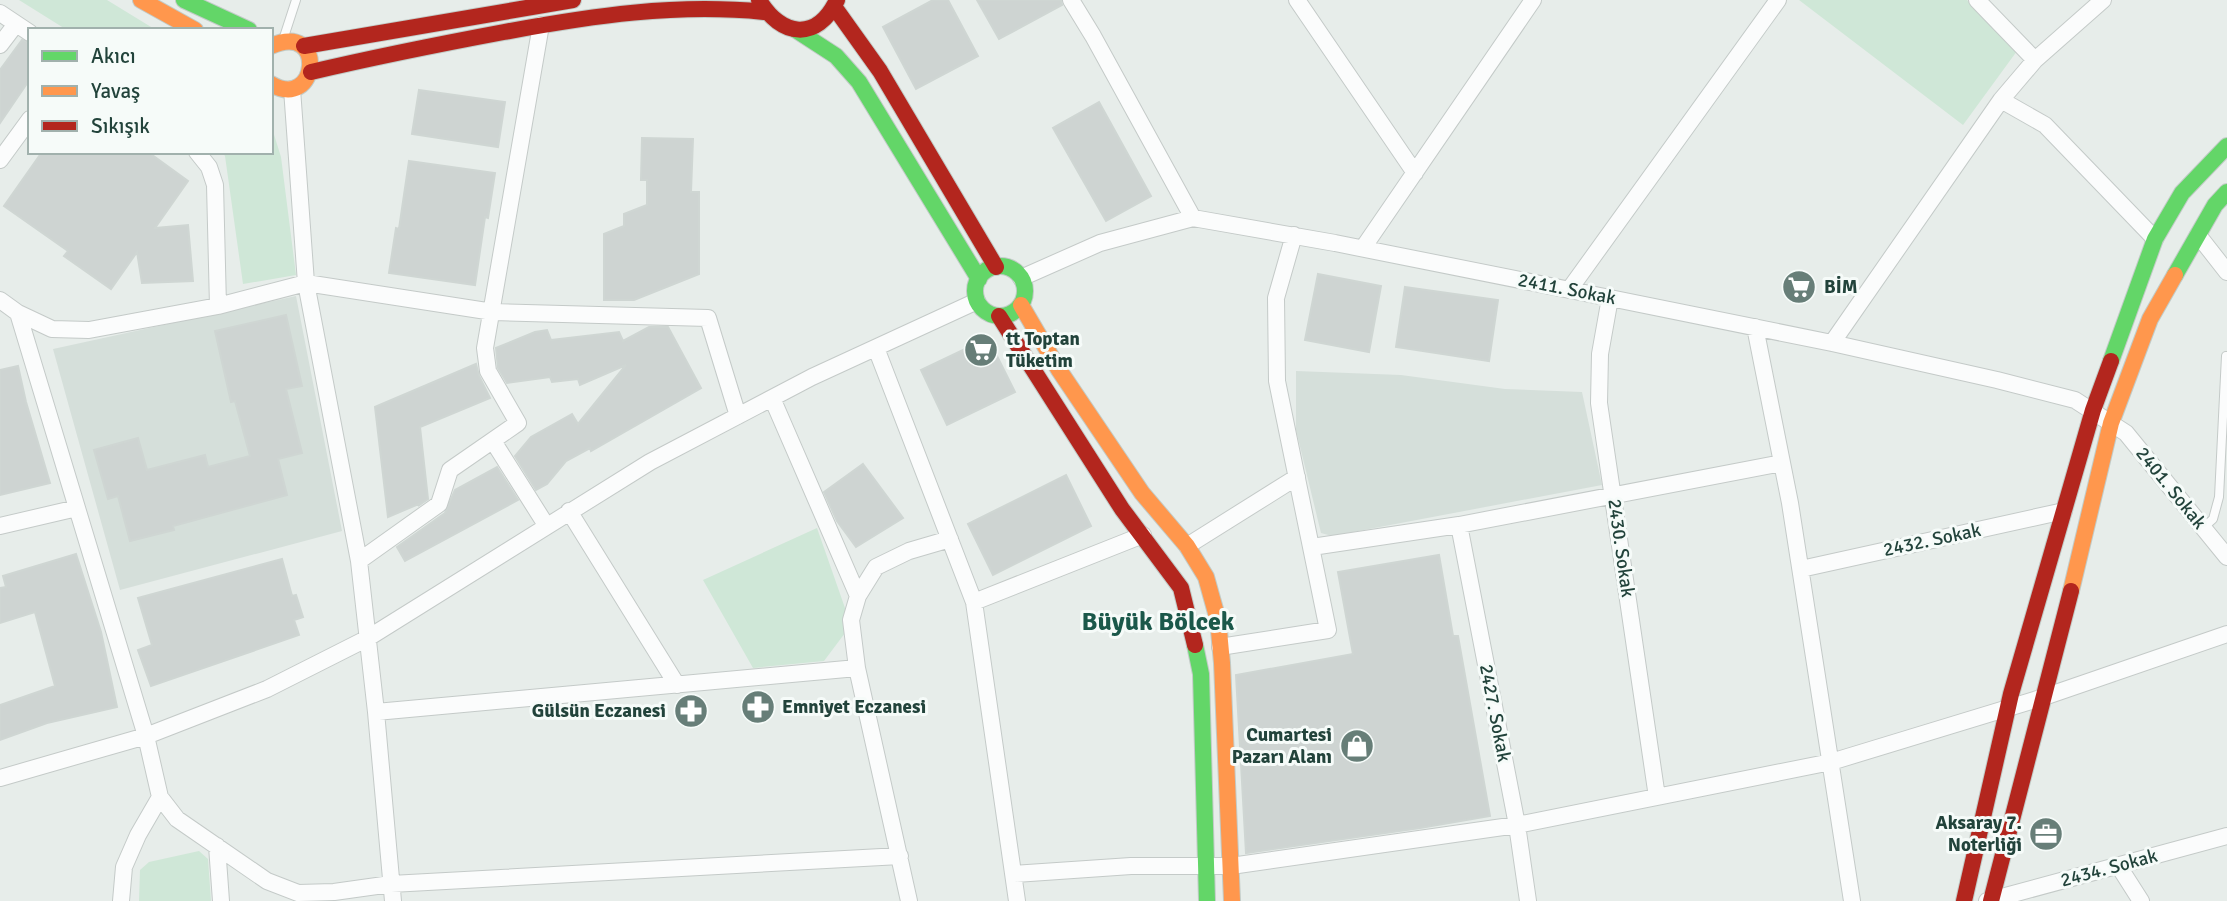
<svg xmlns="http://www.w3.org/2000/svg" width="2227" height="901" viewBox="0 0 2227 901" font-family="Signika,sans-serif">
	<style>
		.built { fill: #d5dfda }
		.green { fill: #cfe7d7 }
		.building { fill: #ced4d2; stroke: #cfd6d3; stroke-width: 2 }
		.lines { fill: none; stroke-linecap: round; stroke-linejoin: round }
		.lane-casing { stroke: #c4cac8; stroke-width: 10 }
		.street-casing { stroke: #c4cac8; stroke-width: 18 }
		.fast-casing { stroke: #c2cbc7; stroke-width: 18 }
		.slow-casing { stroke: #c2cbc7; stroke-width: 18 }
		.jam-casing { stroke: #c2cbc7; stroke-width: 18 }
		.lane { stroke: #fbfcfc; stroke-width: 8 }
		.street { stroke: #fbfcfc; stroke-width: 16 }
		.fast { stroke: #63d668; stroke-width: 16 }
		.slow { stroke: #ff974d; stroke-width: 16 }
		.jam { stroke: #b3261e; stroke-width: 16 }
		.labels { text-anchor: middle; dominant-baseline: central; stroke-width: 6; stroke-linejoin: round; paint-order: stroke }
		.poi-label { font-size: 19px; font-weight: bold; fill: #22433b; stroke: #f6fbf9; text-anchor: start }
		.street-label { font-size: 19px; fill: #22433b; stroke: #f6fbf9 }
		.district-label { font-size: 26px; font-weight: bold; fill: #1b584a; stroke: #f6fbf9 }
	</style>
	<rect width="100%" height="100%" fill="#e7edea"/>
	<path class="built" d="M296,296l46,235 -222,59 -67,-241z
		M1296,371l105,4 104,14 77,3 20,93 -270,51 -11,-3 -25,-103z"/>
	<path class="green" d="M19,0h88l49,30h-89z
		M1799,0h168l50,51 -54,74z
		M271,125l10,32 15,118 -53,9 -18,-128 -3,-4h49z
		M817,528l28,80v25l-21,28 -71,7 -50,-88z
		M199,851l9,8 3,42h-72l1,-31 9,-8z"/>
	<path class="building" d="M933,0h15l30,56 -62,33 -33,-62z
		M977,0h84l1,5 -63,34z
		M22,40l8,3v36l-30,44v-53z
		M419,90l86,12 -7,45 -86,-13z
		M1099,102l52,94 -45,25 -53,-93z
		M642,138l51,1 -2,53h8v82l-65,26h-30v-66l20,-8v-12l23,-9v-25h-6z
		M42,152h106l40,29 -33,47 33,-3 5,56 -51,2 -5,-31 -26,37 -47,-33 4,-5 -64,-45z
		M409,161l86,12 -7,45 -3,-1 -10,68 -86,-12 7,-45 3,1z
		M1318,274l63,12 -12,66 -64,-12z
		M1405,287l93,13 -9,61 -93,-14z
		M286,315l16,71 -16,3 16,64 -24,6 9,36 -114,31 1,4 -44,11 -12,-45 -10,3 -14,-49 44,-12 9,32 58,-15 3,12 42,-11 -15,-55 -4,1 -16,-71z
		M649,327h19l33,61 -110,63 -1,-3 -24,13 -19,23 -11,6 -21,-34 16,-19 41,-23 6,10 48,-59 -46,20 -2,-6 -26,3 -2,-5 -43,6 -9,-15 -2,-20 39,-16 12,-2 4,10 68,-8 4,9z
		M988,338l27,54 -68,33 -26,-55z
		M476,364l3,12 11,22 -70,29 8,72 -10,7 3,-3 -33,14 -13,-110z
		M18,366l8,36 24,81 -50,12v-125z
		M863,464l40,54 -47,29 -19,-26 -13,-29z
		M497,467l21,33 -113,61 -8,-14 48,-34 10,-23z
		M1066,475l25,51 -98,49 -25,-51z
		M76,554l25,78 16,75 -70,16 -47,17v-35l55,-19 -20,-74 -35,11v-35l6,-1 -3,-11z
		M1439,555l14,81h5l32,180 -70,12 -174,25 -10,-178 117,-21 -15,-82z
		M282,559l10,37 4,-1 7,22 -9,3 5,15 -148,51 -13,-36 14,-5 -14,-47z"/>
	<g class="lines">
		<g class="lane-casing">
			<path id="lane" d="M283,40l13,-40
				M2203,528l10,-9 6,-22 7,-141"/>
		</g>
		<g class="street-casing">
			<path id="street" d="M1071,0l22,36 100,182
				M1297,0l118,173
				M1977,0l58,60
				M0,13l30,20
				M0,45l16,-21
				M292,89l14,194 53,278 17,151 17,189
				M2001,100l44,25 110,114
				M197,152l12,15 6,18 3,121
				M0,160l30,-41
				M2198,235l29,37
				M1363,248l170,-248
				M1021,278l79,-35 93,-25 142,25 275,55 222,45 165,37 78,20 51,33 101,124
				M1569,290l209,-290
				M1610,298l-10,56 -1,49 58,394
				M0,300l18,13 34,16 37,1 129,-24 88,-23 187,29 215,6 30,98
				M18,313l128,423 14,61 17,22 90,62 31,12 36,-1 57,-8 509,-28
				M1755,327l35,176 62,398
				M1832,343l169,-243 34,-40 68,-60
				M876,348l98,254 43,299
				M772,398l86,198
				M493,441l53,84
				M569,511l108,174
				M1459,525l58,300 11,76
				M0,526l77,-18
				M1187,546l110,-69
				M1312,547l147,-22 323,-62
				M359,561l80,-57 11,-34 68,-47 -30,-52 -3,-23 56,-323
				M1801,569l263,-58
				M974,602l169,-67
				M1220,647l108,-17 -51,-249 -1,-83 18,-63
				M376,712l481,-44
				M0,778l146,-42 121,-47 101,-51 282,-176 162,-85 165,-76
				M217,846l4,55
				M2118,865l23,36
				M1014,874l117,-8h100l286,-41 314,-63 213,-65 183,-63
				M121,901l3,-34 14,-32 22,-38
				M909,901l-52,-233 -6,-48 7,-24 18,-29 33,-16 41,-12
				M1987,901l240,-65"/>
		</g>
		<g class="fast-casing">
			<path id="fast" d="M184,0l65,30
				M796,30l40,26 23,26 120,197
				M975 291a25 25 0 1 1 50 0a25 25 0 1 1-50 0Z
				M2175,275l40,-70 12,-13
				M2111,361l44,-122 27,-46 45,-47
				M1195,645l6,29 6,227"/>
		</g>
		<g class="slow-casing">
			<path id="slow" d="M141,0l54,30
				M271,46c57,-25 47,66 0,38
				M1021,305l38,65 83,123 45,53 19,31 12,43 4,43 10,238
				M2071,591l40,-168 39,-104 25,-44"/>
		</g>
		<g class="jam-casing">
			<path id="jam" d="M759,0c22,37 58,42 78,0
				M835,8l45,63 116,196
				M304,46l269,-46
				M311,72c64,-15 129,-28 193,-40 87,-16 172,-29 260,-20
				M999,316l123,193 59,79 14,57
				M1964,901l47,-207 82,-284 18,-49
				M1991,901l80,-310"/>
		</g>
		<use href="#lane" class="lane"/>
		<use href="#street" class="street"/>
		<use href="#fast" class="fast"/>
		<use href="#slow" class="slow"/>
		<use href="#jam" class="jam"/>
	</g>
	<defs>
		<g id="supermarket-disc" transform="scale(1.75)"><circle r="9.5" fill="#677e78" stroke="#f6fbf9"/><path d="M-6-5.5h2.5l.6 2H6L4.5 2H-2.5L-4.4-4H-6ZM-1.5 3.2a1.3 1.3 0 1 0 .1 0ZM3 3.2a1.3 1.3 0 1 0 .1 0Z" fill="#fff"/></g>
		<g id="pharmacy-disc" transform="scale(1.75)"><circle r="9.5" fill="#677e78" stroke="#f6fbf9"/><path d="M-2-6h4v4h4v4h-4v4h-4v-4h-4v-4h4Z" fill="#fff"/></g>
		<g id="shop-disc" transform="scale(1.75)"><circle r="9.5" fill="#677e78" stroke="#f6fbf9"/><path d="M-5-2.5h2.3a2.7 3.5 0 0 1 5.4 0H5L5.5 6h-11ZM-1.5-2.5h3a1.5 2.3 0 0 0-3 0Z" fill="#fff"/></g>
		<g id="office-disc" transform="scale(1.75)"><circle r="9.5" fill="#677e78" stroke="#f6fbf9"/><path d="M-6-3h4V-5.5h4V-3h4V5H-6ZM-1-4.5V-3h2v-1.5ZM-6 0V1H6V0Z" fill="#fff"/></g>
	</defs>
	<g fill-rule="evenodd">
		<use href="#supermarket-disc" x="1799" y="287"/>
		<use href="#supermarket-disc" x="981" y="350"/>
		<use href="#pharmacy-disc" x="758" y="707"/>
		<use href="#pharmacy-disc" x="691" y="711"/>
		<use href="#shop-disc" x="1357" y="746"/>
		<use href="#office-disc" x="2046" y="834"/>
	</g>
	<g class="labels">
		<g class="poi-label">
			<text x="1824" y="287">BİM</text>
			<text x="1006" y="339">tt Toptan<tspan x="1006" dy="22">Tüketim</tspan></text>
			<text x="782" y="707">Emniyet Eczanesi</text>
			<text x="666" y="711" text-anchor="end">Gülsün Eczanesi</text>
			<text x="1332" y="735" text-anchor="end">Cumartesi<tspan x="1332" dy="22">Pazarı Alanı</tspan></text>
			<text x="2022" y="823" text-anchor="end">Aksaray 7.<tspan x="2022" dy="22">Noterliği</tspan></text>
		</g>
		<g class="street-label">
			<text transform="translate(1567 289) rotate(11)">2411. Sokak</text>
			<text transform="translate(2171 488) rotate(51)">2401. Sokak</text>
			<text transform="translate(1932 540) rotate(-12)">2432. Sokak</text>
			<text transform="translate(1621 548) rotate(82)">2430. Sokak</text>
			<text transform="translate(1495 713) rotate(79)">2427. Sokak</text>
			<text transform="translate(2109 868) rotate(-15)">2434. Sokak</text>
		</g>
		<g class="district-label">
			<text x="1158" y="622">Büyük Bölcek</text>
		</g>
	</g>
	<rect x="28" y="28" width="245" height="126" fill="#f6fbf9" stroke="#a1b1ad" stroke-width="2"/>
	<rect x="42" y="51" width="35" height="10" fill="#63d668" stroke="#a1b1ad" stroke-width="2"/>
	<text x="91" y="63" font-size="21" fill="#22433b">Akıcı</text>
	<rect x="42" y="86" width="35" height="10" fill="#ff974d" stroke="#a1b1ad" stroke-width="2"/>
	<text x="91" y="98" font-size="21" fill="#22433b">Yavaş</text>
	<rect x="42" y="121" width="35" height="10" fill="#b3261e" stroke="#a1b1ad" stroke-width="2"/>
	<text x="91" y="133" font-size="21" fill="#22433b">Sıkışık</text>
</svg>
